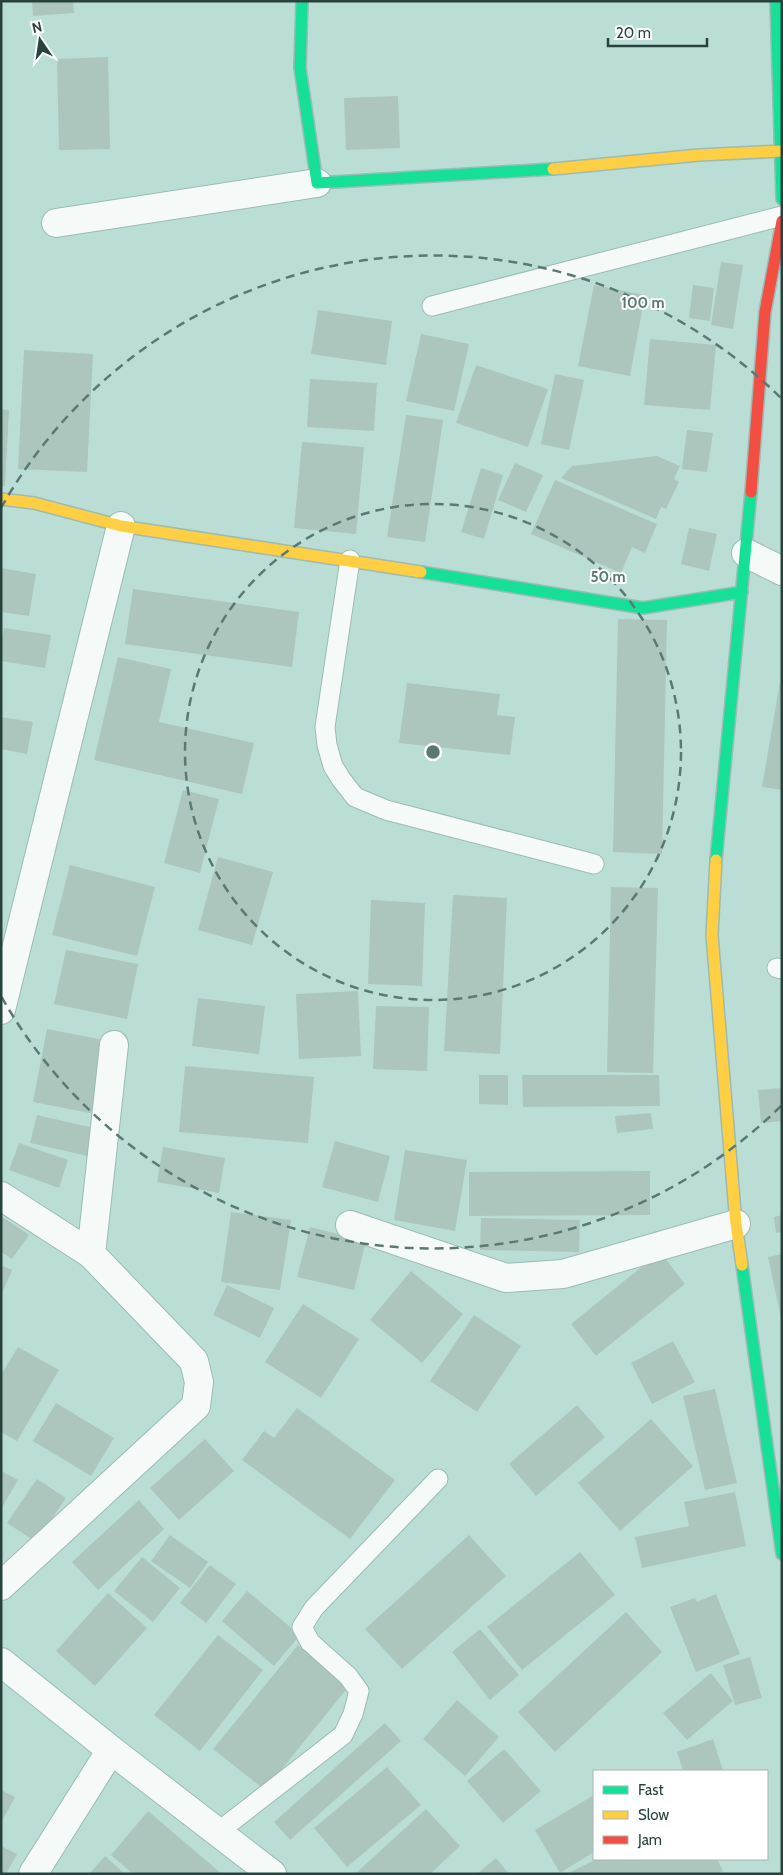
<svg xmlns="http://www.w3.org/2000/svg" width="783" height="1875" viewBox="0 0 783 1875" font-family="Cabin,sans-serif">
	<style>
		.building { fill: #acc6bd }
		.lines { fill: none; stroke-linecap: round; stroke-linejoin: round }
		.lane-casing { stroke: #9dbab4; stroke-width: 21 }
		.street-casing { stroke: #9dbab4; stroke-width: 30 }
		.fast-casing { stroke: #9dbab4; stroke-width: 14 }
		.slow-casing { stroke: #9dbab4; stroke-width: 14 }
		.jam-casing { stroke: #9dbab4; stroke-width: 14 }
		.lane { stroke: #f5faf9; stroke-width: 19 }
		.street { stroke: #f5faf9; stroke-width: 28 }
		.fast { stroke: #16e098; stroke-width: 11 }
		.slow { stroke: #ffcf43; stroke-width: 11 }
		.jam { stroke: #f24e42; stroke-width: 11 }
		.ring { fill: none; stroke: #5b7973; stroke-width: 2.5; stroke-dasharray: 9 6 }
		.centre { fill: #5b7973; stroke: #fff; stroke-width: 2.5 }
		.ring-label { font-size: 15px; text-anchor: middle; font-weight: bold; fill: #5b7973; stroke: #fff; stroke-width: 4; stroke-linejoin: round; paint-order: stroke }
	</style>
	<rect width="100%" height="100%" fill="#baded6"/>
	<path class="building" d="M32,1h41l1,12 -41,3z
		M108,57l2,92 -51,1 -2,-91z
		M398,96l2,52 -54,2 -2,-52z
		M721,262l22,3 -10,64 -22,-4z
		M594,285l51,10 -15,81 -52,-10z
		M693,285l21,3 -4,33 -21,-3z
		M318,310l74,11 -6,44 -75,-11z
		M421,334l48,10 -15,67 -48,-10z
		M650,339l66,6 -6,65 -66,-5z
		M24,350l69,4 -6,118 -69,-3z
		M476,365l72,24 -20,58 -72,-24z
		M555,374l29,6 -15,70 -28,-6z
		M310,379l67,4 -3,48 -67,-4z
		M1,409l8,1 -4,76h-4z
		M406,415l37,5 -18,122 -38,-5z
		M687,430l26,3 -6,39 -25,-3z
		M302,442l62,5 -8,87 -62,-6z
		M657,456l23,10 -6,13 5,3 -13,27 -5,-2 -5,12 -95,-41 11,-12z
		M515,463l28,12 -17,37 -28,-12z
		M481,468l22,7 -19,64 -23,-7z
		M555,480l102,44 -12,29 -13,-6 -11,26 -90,-39z
		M689,528l28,6 -8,37 -28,-7z
		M1,568l35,6 -7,42 -28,-4z
		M133,589l166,23 -7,55 -167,-23z
		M618,619l49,1 -5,234 -49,-2z
		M4,628l47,7 -6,33 -44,-7v-19z
		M118,657l53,12 -12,53 95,21 -12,51 -148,-34z
		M781,676h1v114l-20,-3z
		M407,683l93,11 -3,21 18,2 -5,38 -111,-12z
		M1,717l32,5 -6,32 -26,-5z
		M183,790l36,9 -19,74 -36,-10z
		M218,857l55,15 -21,73 -54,-15z
		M70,865l85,22 -18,69 -85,-21z
		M611,887l47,1 -5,185 -46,-1z
		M453,895l54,3 -7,156 -56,-3z
		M371,900l54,3 -3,83 -54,-2z
		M66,950l72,14 -11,55 -73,-15z
		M358,991l3,65 -62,3 -3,-65z
		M198,998l67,8 -6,48 -67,-8z
		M376,1006l53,1 -2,64 -54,-2z
		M47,1029l62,12 -14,73 -62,-12z
		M185,1066l129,11 -6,66 -129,-11z
		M479,1075h29v30l-29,-1z
		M522,1075h137l1,31 -137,1z
		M782,1088v33l-21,2 -3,-33z
		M651,1113l2,16 -36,4 -2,-17z
		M37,1115l61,14 -6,28 -62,-14z
		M335,1141l55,15 -12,46 -56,-15z
		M19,1143l49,17 -9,28 -50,-18z
		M163,1147l62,11 -6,35 -62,-11z
		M405,1150l62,10 -12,71 -61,-11z
		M650,1171v44l-181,1v-44z
		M231,1212l60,8 -11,70 -59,-8z
		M782,1215v17l-6,1 -2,-16z
		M1,1216l28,19 -17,24 -11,-7z
		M481,1218l99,2 -1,32 -99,-2z
		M310,1227l56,14 -12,49 -57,-13z
		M660,1252l25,32 -89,72 -25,-32z
		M782,1254v64h-1l-13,-61z
		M1,1265l11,5 -11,26z
		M411,1271l52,43 -41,49 -52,-43z
		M227,1285l47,23 -14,30 -47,-23z
		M303,1304l56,35 -38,59 -56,-36z
		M474,1315l47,31 -44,66 -47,-31z
		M673,1341l22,41 -43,22 -21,-41z
		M18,1347l41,23 -42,71 -16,-9v-57z
		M715,1389l22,94 -32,7 -22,-94z
		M56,1403l58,35 -23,38 -58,-35z
		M577,1405l28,32 -69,59 -27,-32z
		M297,1408l98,72 -45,59 -108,-79 22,-29 10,7z
		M651,1419l42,47 -73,65 -42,-48z
		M205,1439l29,32 -55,49 -29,-32z
		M1,1471l17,9 -17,29z
		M37,1479l29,19 -30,44 -29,-19z
		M735,1492l11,54 -104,22 -7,-31 54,-11 -5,-24z
		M139,1500l25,29 -66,61 -26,-28z
		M170,1535l38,27 -18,26 -39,-27z
		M469,1535l37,41 -104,93 -37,-40z
		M580,1552l35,43 -93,75 -35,-43z
		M142,1557l38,31 -27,34 -39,-31z
		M210,1565l26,19 -30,39 -26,-20z
		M247,1591l53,44 -26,31 -52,-45z
		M108,1593l39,35 -52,58 -39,-35z
		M716,1594l24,60 -44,18 -26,-65 25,-9 2,4z
		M626,1612l36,40 -107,100 -37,-40z
		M480,1629l39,46 -29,25 -38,-48z
		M218,1635l45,35 -63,81 -46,-36z
		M298,1645l51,41 -84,104 -52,-41z
		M750,1657l12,41 -27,7 -12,-40z
		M711,1673l22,28 -46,39 -24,-27z
		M457,1700l42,37 -34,39 -42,-37z
		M385,1723l16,18 -111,99 -16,-18z
		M713,1739l10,32h-40l-6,-19z
		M504,1749l37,42 -38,32 -36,-42z
		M387,1767l34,38 -74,62 -33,-39z
		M1,1790l14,7 -14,26z
		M594,1795v57l-34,21 -25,-43z
		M426,1809l34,37 -30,28h-75z
		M148,1811l74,63h-89l-22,-19z
		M1,1846l16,8 -11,20h-5z
		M105,1856l20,18h-36z
		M496,1858l13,16h-32z
		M597,1859h120l6,12 -6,3h-151z"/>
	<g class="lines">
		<g class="lane-casing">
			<path id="lane" d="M432,306l350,-90
				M350,560l-25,167 2,18 6,21 8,13 14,18 31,13 208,54
				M777,968l5,1
				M218,1832l125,-97 10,-21 6,-23 -11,-15 -38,-34 -8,-15 12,-19 124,-129"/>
		</g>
		<g class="street-casing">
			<path id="street" d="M56,223l261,-40
				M746,553l36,18
				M1,1010l120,-484
				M1,1196l90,58 103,107 5,21 -3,24 -195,180
				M350,1225l156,53 57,-4 173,-50
				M91,1254l23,-209
				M1,1662l110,88 161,124
				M33,1874l78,-124"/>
		</g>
		<g class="fast-casing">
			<path id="fast" d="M302,1l-2,67 17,115 236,-14
				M776,1l6,198
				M421,572l222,36 99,-16
				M716,860l35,-368
				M742,1265l40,289"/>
		</g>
		<g class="slow-casing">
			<path id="slow" d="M553,169l146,-14 83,-4
				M1,499l33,4 87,23 300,46
				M716,860l-4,75 24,289 6,41"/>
		</g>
		<g class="jam-casing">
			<path id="jam" d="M751,492l14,-180 17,-91"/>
		</g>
		<use href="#lane" class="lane"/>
		<use href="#street" class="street"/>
		<use href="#fast" class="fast"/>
		<use href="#slow" class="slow"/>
		<use href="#jam" class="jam"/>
	</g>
	<g class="ring">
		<circle cx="433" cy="752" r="248"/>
		<path d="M781 1106A496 496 0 0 1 1 996M1 508A496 496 0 0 1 781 398"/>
	</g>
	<circle cx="433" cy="752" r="8" class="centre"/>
	<g class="ring-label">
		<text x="643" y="308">100 m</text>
		<text x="608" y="582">50 m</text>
	</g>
	<rect width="783" height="1875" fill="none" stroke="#28433d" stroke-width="5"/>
	<rect x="593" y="1770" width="175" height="90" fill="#ffffff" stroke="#a9b4b1"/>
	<rect x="603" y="1786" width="25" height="8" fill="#16e098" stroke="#a9b4b1"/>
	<text x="638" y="1795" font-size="15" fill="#28433d">Fast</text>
	<rect x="603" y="1811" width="25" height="8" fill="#ffcf43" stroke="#a9b4b1"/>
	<text x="638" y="1820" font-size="15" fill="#28433d">Slow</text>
	<rect x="603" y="1836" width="25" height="8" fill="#f24e42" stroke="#a9b4b1"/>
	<text x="638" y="1845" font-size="15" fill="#28433d">Jam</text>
	<g transform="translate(40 40) rotate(347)" stroke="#ffffff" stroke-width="4" paint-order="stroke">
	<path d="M0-4L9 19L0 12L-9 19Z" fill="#28433d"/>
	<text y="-8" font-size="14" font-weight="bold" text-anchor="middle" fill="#28433d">N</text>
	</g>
	<path d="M608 38v8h99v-8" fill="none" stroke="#28433d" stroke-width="2.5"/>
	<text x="616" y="38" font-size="15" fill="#28433d" stroke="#ffffff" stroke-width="4" paint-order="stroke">20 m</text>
</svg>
